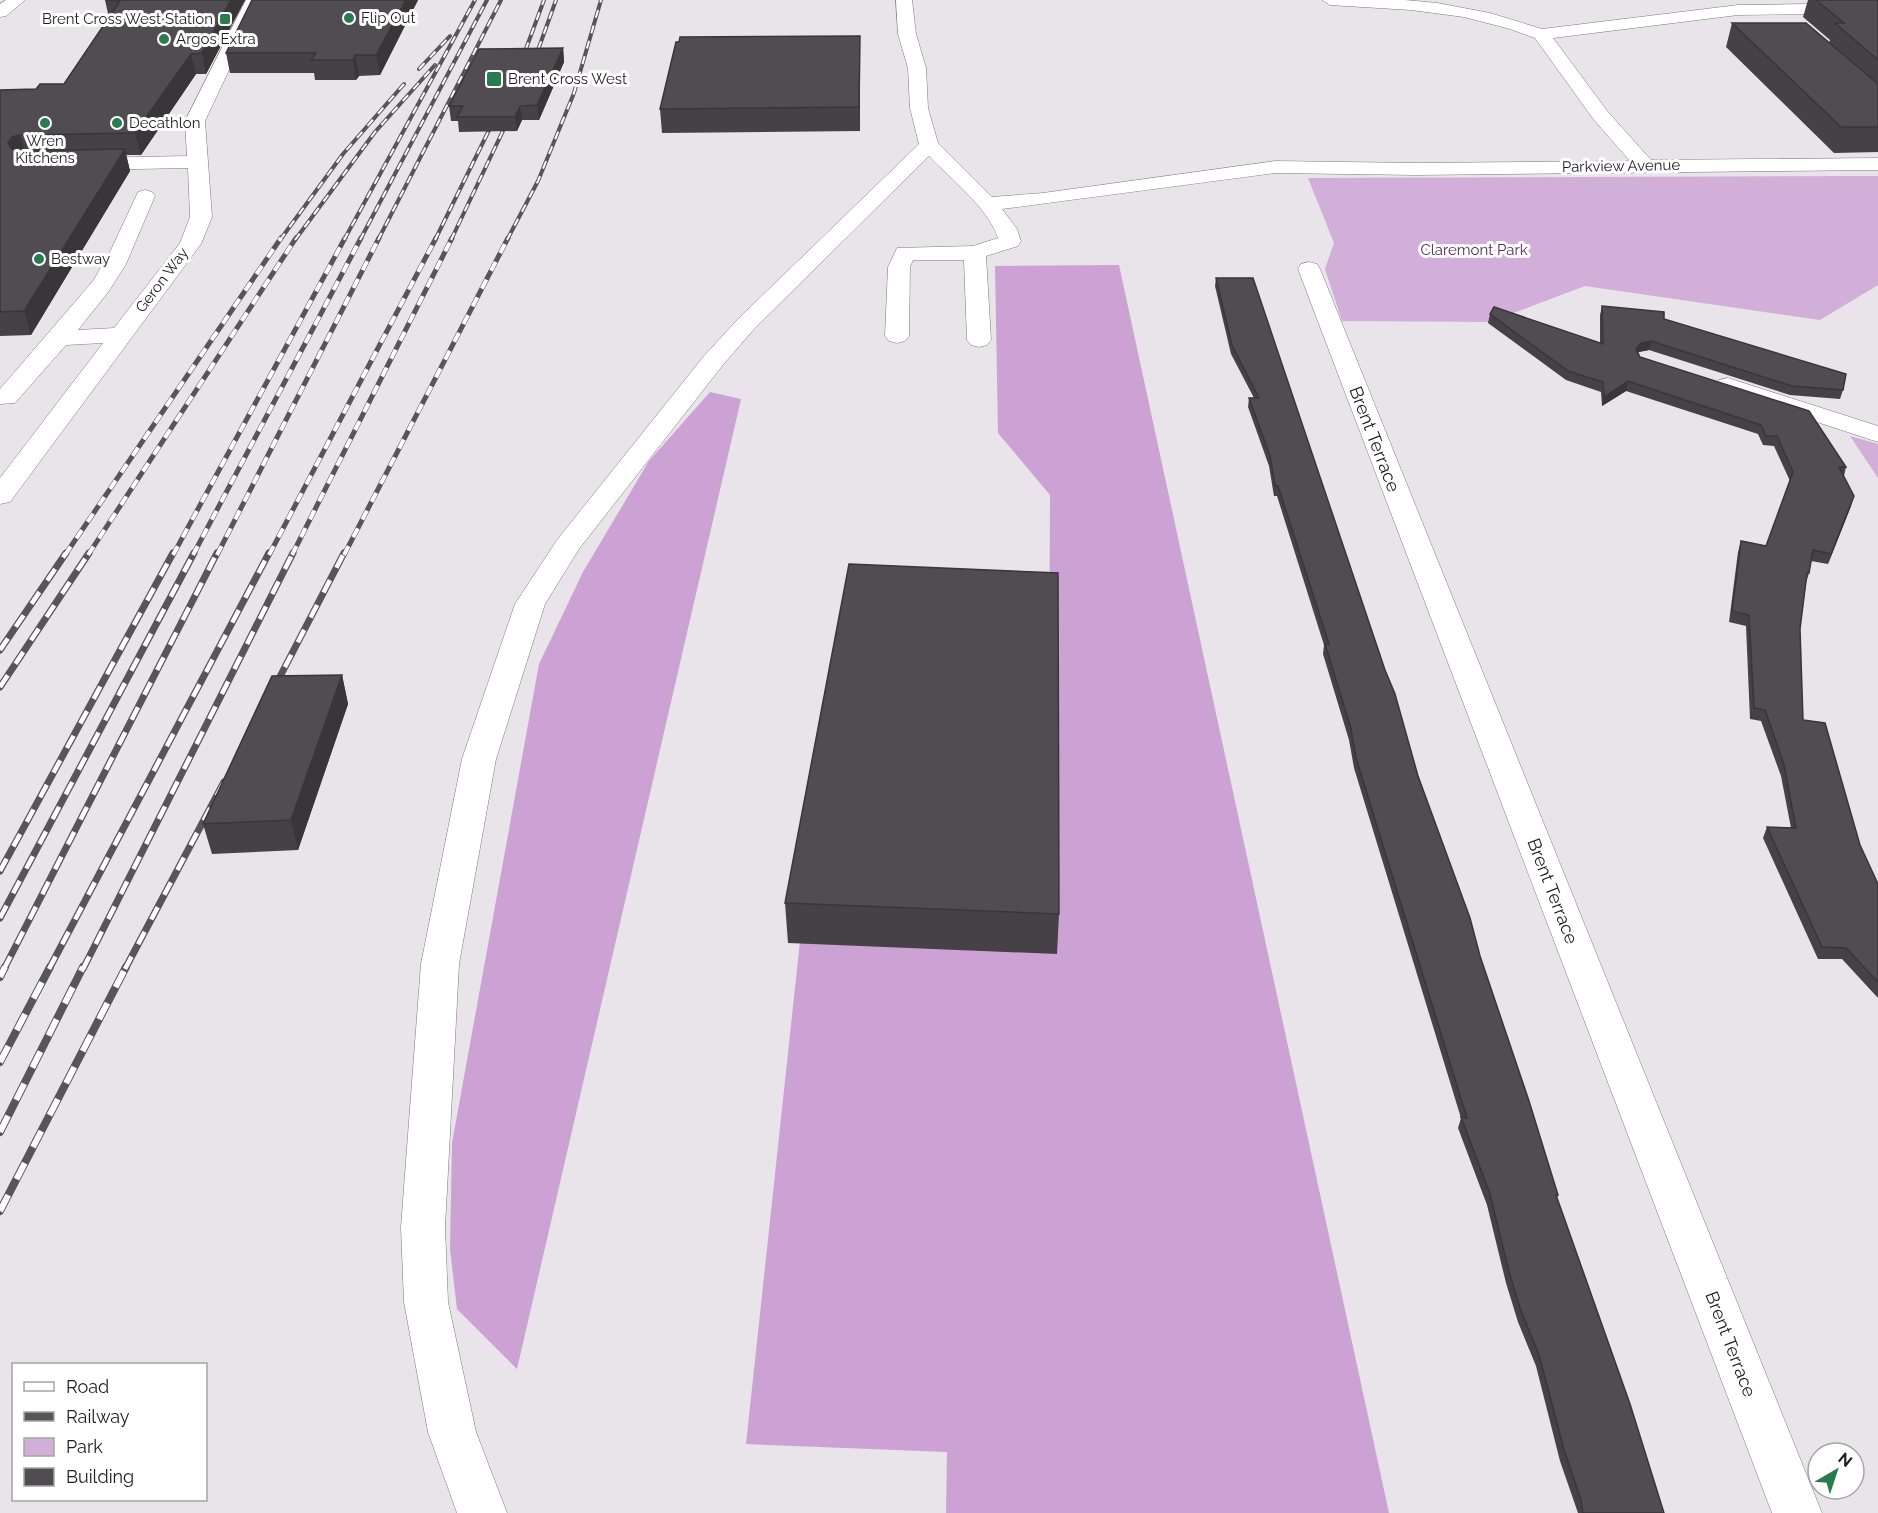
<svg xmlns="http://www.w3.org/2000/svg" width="1878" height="1513" viewBox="0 0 1878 1513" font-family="Raleway,sans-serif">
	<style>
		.green { fill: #d1afd8 }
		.forest { fill: #cba2d3 }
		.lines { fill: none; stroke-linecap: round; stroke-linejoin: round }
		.minor-casing { stroke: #7e797f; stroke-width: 1 }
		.major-casing { stroke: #7e797f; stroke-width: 1 }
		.minor { fill: #fff; fill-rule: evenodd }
		.major { fill: #fff; fill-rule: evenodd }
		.rail-far3-casing { stroke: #585559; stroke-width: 4 }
		.rail-far2-casing { stroke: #585559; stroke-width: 5 }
		.rail-far1-casing { stroke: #585559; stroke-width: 7 }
		.rail-casing { stroke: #585559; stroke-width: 8 }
		.rail-far3 { stroke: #fff; stroke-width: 2; stroke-dasharray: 8; stroke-linecap: butt }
		.rail-far2 { stroke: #fff; stroke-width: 4; stroke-dasharray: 10; stroke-linecap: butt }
		.rail-far1 { stroke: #fff; stroke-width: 4.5; stroke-dasharray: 14; stroke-linecap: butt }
		.rail { stroke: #fff; stroke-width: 6; stroke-dasharray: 18; stroke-linecap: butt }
		.wall { fill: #464147 }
		.shaded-wall { fill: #393539 }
		.building { fill: #514c52; stroke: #393539; stroke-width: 1.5 }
		.poi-dot { fill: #297c4e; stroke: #fff; stroke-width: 2 }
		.labels { text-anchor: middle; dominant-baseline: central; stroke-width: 6; stroke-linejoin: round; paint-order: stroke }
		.far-poi-label { font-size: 15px; fill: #1e1c1f; stroke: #fff; text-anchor: start }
		.far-street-label { font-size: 15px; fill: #1e1c1f; stroke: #fff }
		.far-park-label { font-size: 15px; fill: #5a2864; stroke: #fff }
		.street-label { font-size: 18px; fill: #1e1c1f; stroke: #fff }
	</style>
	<rect width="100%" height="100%" fill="#e9e3ea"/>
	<path class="green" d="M1878,176v109l-58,35 -235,-34 -96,36 -147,-1 -17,-52 9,-26 -26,-65z
		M1850,436l28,8v34z"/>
	<path class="forest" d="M1119,265l270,1248h-443l1,-61 -201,-8 55,-512 247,17 2,-454 -52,-62 -3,-167z
		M710,392l31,7 -224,970 -60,-60 -7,-60 2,-106 87,-479 44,-92 66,-111z"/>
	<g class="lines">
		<g class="minor-casing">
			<path id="minor" d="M246,0h16l-57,121 7,96 -11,27 -191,258 -10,2v-26l103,-135 -37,2 -51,58 -15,1v-15l93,-108 17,-29 28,-60 7,-2 7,2 3,4 -29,68 -17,27 -31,39 36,-2 66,-85 10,-26 -2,-49 -103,2 -7,-2 -3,-4 3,-4 7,-2 102,-2 -2,-35z
				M896,0h16l4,34 10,34 2,40 10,35 54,54 51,-4 232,-32 141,2 214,-2 -36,-41 -59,-82 -25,-9 -46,-12 -53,-7 -81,-5 -8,-5h83l32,3 53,10 52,16 196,-24 140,-2v10l-140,2 -185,23 55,74 43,48 227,-2v12l-462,5 -141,-2 -273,36 15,20 4,12 -3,5 -32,10 5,84 -4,5 -8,2 -8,-2 -4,-5 -3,-80h-51l-3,7 -1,69 -4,5 -8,2 -8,-2 -4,-5 3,-69 9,-19 76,-2 25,-8c-9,-29 -48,-60 -69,-82l-175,173 -32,37 -143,183 -34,55 -49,155 -37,205 -14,263 3,75 28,130 31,81h-50l-29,-81 -24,-130 -3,-75 20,-263 41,-205 53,-155 42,-64 147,-184 34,-37 181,-175 -9,-36 -2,-40 -10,-34z
				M1309,262l8,2 3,5 502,1244h-50l-474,-1244 3,-5z
				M1728,378l150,48v16l-159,-52 -3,-5 3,-5z"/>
		</g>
		<g class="major-casing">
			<path id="major" d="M6,0h19l-19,16 -6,1v-13z"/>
		</g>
		<use href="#minor" class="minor"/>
		<use href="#major" class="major"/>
		<g class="rail-far3-casing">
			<path id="rail-far3" d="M533,64l23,-64
				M520,65l24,-65
				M419,69l31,-33
				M280,240l63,-86 61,-70
				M295,240l80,-108 60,-67
				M344,240l131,-240
				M360,240l127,-240
				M378,240l123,-240
				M435,240l61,-124
				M451,240l59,-124
				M507,240l31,-59 36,-88 27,-93"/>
		</g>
		<g class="rail-far2-casing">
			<path id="rail-far2" d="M65,555l216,-317
				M88,555l208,-317
				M173,555l172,-317
				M193,555l168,-317
				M217,555l162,-317
				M269,555l167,-317
				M292,555l160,-317
				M344,555l164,-317"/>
		</g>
		<g class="rail-far1-casing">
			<path id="rail-far1" d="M0,650l66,-97
				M0,687l89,-134
				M272,692l72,-139
				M0,871l173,-318
				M0,918l194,-365
				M4,969l213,-416
				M49,969l220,-416
				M83,969l210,-416
				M125,969l99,-187"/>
		</g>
		<g class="rail-casing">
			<path id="rail" d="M0,977l5,-10
				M0,1062l50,-95
				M0,1132l83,-165
				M0,1211l126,-244"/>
		</g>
		<use href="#rail-far3" class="rail-far3"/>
		<use href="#rail-far2" class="rail-far2"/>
		<use href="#rail-far1" class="rail-far1"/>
		<use href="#rail" class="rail"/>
	</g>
	<path class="wall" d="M105,0h140l-39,74h-10l-55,81h-15l4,16 -99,164 -31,1v-246l36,-1 28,-5 45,-66z
		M418,0l-38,75 -21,1 -3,4h-41l-1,-7h-84l-4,-20z
		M1808,0h70v152l-44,1 -108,-106 6,-24 97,20 1,-3 -27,-23z
		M563,48l1,14 -25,58h-17l-5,11 -58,1 -1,-11h-7l-2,-15z
		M860,58v73l-198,2 -2,-24z
		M1216,278l202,498 62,180 78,239 -1,3 107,315h-86l-18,-52 -24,-95 -18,-44 -12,-39 -19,-78 -29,-77 3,-10 -107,-350 -5,-28 -26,-86 1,-9 -47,-149h-3l-5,-30 -21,-59 1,-9h5l-23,-44 -16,-68z
		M1602,306l62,13 179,71 -3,9 -50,-4 -141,-45 -11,2 2,5 206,110 -2,9 7,30 -23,58 -17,-3 -2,12 -3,10 -6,46 3,91 75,164v114l-36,-39h-24l-55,-121 4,-11 24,1 -10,-52 -20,-55 -11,-2 -4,-93 -17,-4 9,-70 3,-11 25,5 24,-65 -16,-35 -11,-1 -5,-11 -132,-43 -24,15 -1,-14 -35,-12 -78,-57 2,-9 110,29v-28z
		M342,675l6,29 -50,146 -86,4 -9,-30z
		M785,903l274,11 -2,40 -269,-11z"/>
	<path class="shaded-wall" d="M231,0h14l-39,74 -4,-21z
		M406,0h12l-38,75 -4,-20z
		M860,36v95l-1,-24z
		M563,48l1,14 -25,58 -2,-15z
		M191,54l5,20 -55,81 -6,-22z
		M355,55l4,21 -3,4 -3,-20z
		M520,106l2,14 -5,11 -2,-14z
		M20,135l6,22 -8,2 -10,-16 4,-6z
		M125,149l5,22 -99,164 -7,-24z
		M1651,341l-2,9 -10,2 -5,6 2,-9 5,-6z
		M1628,381l-2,10 -24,15 2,-9z
		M1854,496l-3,10 -23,58 3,-10z
		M342,675l6,29 -50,146 -7,-30z"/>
	<path class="building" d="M105,0h126l-29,53 -11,1 -56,79 -115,2 -8,2 -4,6 4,6 8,2 105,-2 -101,162 -24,1v-222l36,-1 4,-5h24l56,-83z
		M252,0h154l-30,55h-21l-2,5h-42l5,-7h-90z
		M1816,0h62v60l-43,-37h9z
		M1732,23h74l72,61v43h-37z
		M860,36l-1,71 -199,2 16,-67h3l1,-5z
		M563,48l-26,57 -17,1 -5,11h-58l6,-11h-14l30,-57z
		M1216,278h37l132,392 10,24 23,82 52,142 10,38 49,145 29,94h-2l74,209 34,109h-81l-2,-13 -17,-50 -25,-95 -18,-44 -12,-39 -19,-78 -29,-77 6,1 -111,-360 -5,-29 -26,-85h4l-51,-158h-3l-5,-30 -21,-58h10l-27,-53z
		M1602,306l62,6v7l182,55 -3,16 -51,-4 -141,-45 -10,2 -5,6 4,8 169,54 37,56h-7l15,29 -23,58 -18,-4 -4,23h-2l-7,56 3,91 22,3 35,122 18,39v98l-32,-34 -24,-1 -55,-120 29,1 -12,-63 -19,-55 -11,-2 -5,-93 -17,-4 9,-70 25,5 27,-74 -16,-36h-11l-5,-11 -133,-44 -24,16 -1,-15 -35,-11 -78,-57 4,-7 109,37z
		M849,564l209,9 1,341 -274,-11z
		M342,675l-51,145 -88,4 69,-148z"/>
	<g class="poi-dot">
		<circle cx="349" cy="18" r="6"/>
		<rect x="219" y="13" width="12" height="12" rx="3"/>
		<circle cx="164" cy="39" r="6"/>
		<rect x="486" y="71" width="16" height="16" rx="3"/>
		<circle cx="45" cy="123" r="6"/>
		<circle cx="117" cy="123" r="6"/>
		<circle cx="39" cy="259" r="6"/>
	</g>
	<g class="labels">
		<g class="far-poi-label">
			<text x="361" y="18">Flip Out</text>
			<text x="213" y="19" text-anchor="end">Brent Cross West Station</text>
			<text x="176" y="39">Argos Extra</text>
			<text x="508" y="79">Brent Cross West</text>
			<text x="129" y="123">Decathlon</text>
			<text x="45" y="141" text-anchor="middle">Wren<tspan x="45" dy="17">Kitchens</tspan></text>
			<text x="51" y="259">Bestway</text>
		</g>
		<g class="far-street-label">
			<text transform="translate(1621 166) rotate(-1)">Parkview Avenue</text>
			<text transform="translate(162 280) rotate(-53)">Geron Way</text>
		</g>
		<g class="far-park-label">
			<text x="1474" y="250">Claremont Park</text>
		</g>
		<g class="street-label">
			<text transform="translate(1375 439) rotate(69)">Brent Terrace</text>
			<text transform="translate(1553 891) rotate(69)">Brent Terrace</text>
			<text transform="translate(1731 1344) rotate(69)">Brent Terrace</text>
		</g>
	</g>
	<rect x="12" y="1363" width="195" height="138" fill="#ffffff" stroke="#a5a4a5" stroke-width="1.5"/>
	<rect x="24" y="1382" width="30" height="9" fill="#ffffff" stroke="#a5a4a5" stroke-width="1.5"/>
	<text x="66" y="1393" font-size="18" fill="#1e1c1f">Road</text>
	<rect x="24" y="1412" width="30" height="9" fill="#585559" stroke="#a5a4a5" stroke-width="1.5"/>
	<text x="66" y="1423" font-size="18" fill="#1e1c1f">Railway</text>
	<rect x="24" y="1438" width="30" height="18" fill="#d1afd8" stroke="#a5a4a5" stroke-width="1.5"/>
	<text x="66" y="1453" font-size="18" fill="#1e1c1f">Park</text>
	<rect x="24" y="1468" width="30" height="18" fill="#514c52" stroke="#a5a4a5" stroke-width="1.5"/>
	<text x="66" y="1483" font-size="18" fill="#1e1c1f">Building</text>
	<g transform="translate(1836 1471) rotate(39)"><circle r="28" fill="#ffffff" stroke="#a5a4a5" stroke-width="1.5"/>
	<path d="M0-4.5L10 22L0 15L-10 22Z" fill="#297c4e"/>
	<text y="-9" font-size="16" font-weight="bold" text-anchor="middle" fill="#1e1c1f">N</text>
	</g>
</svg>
